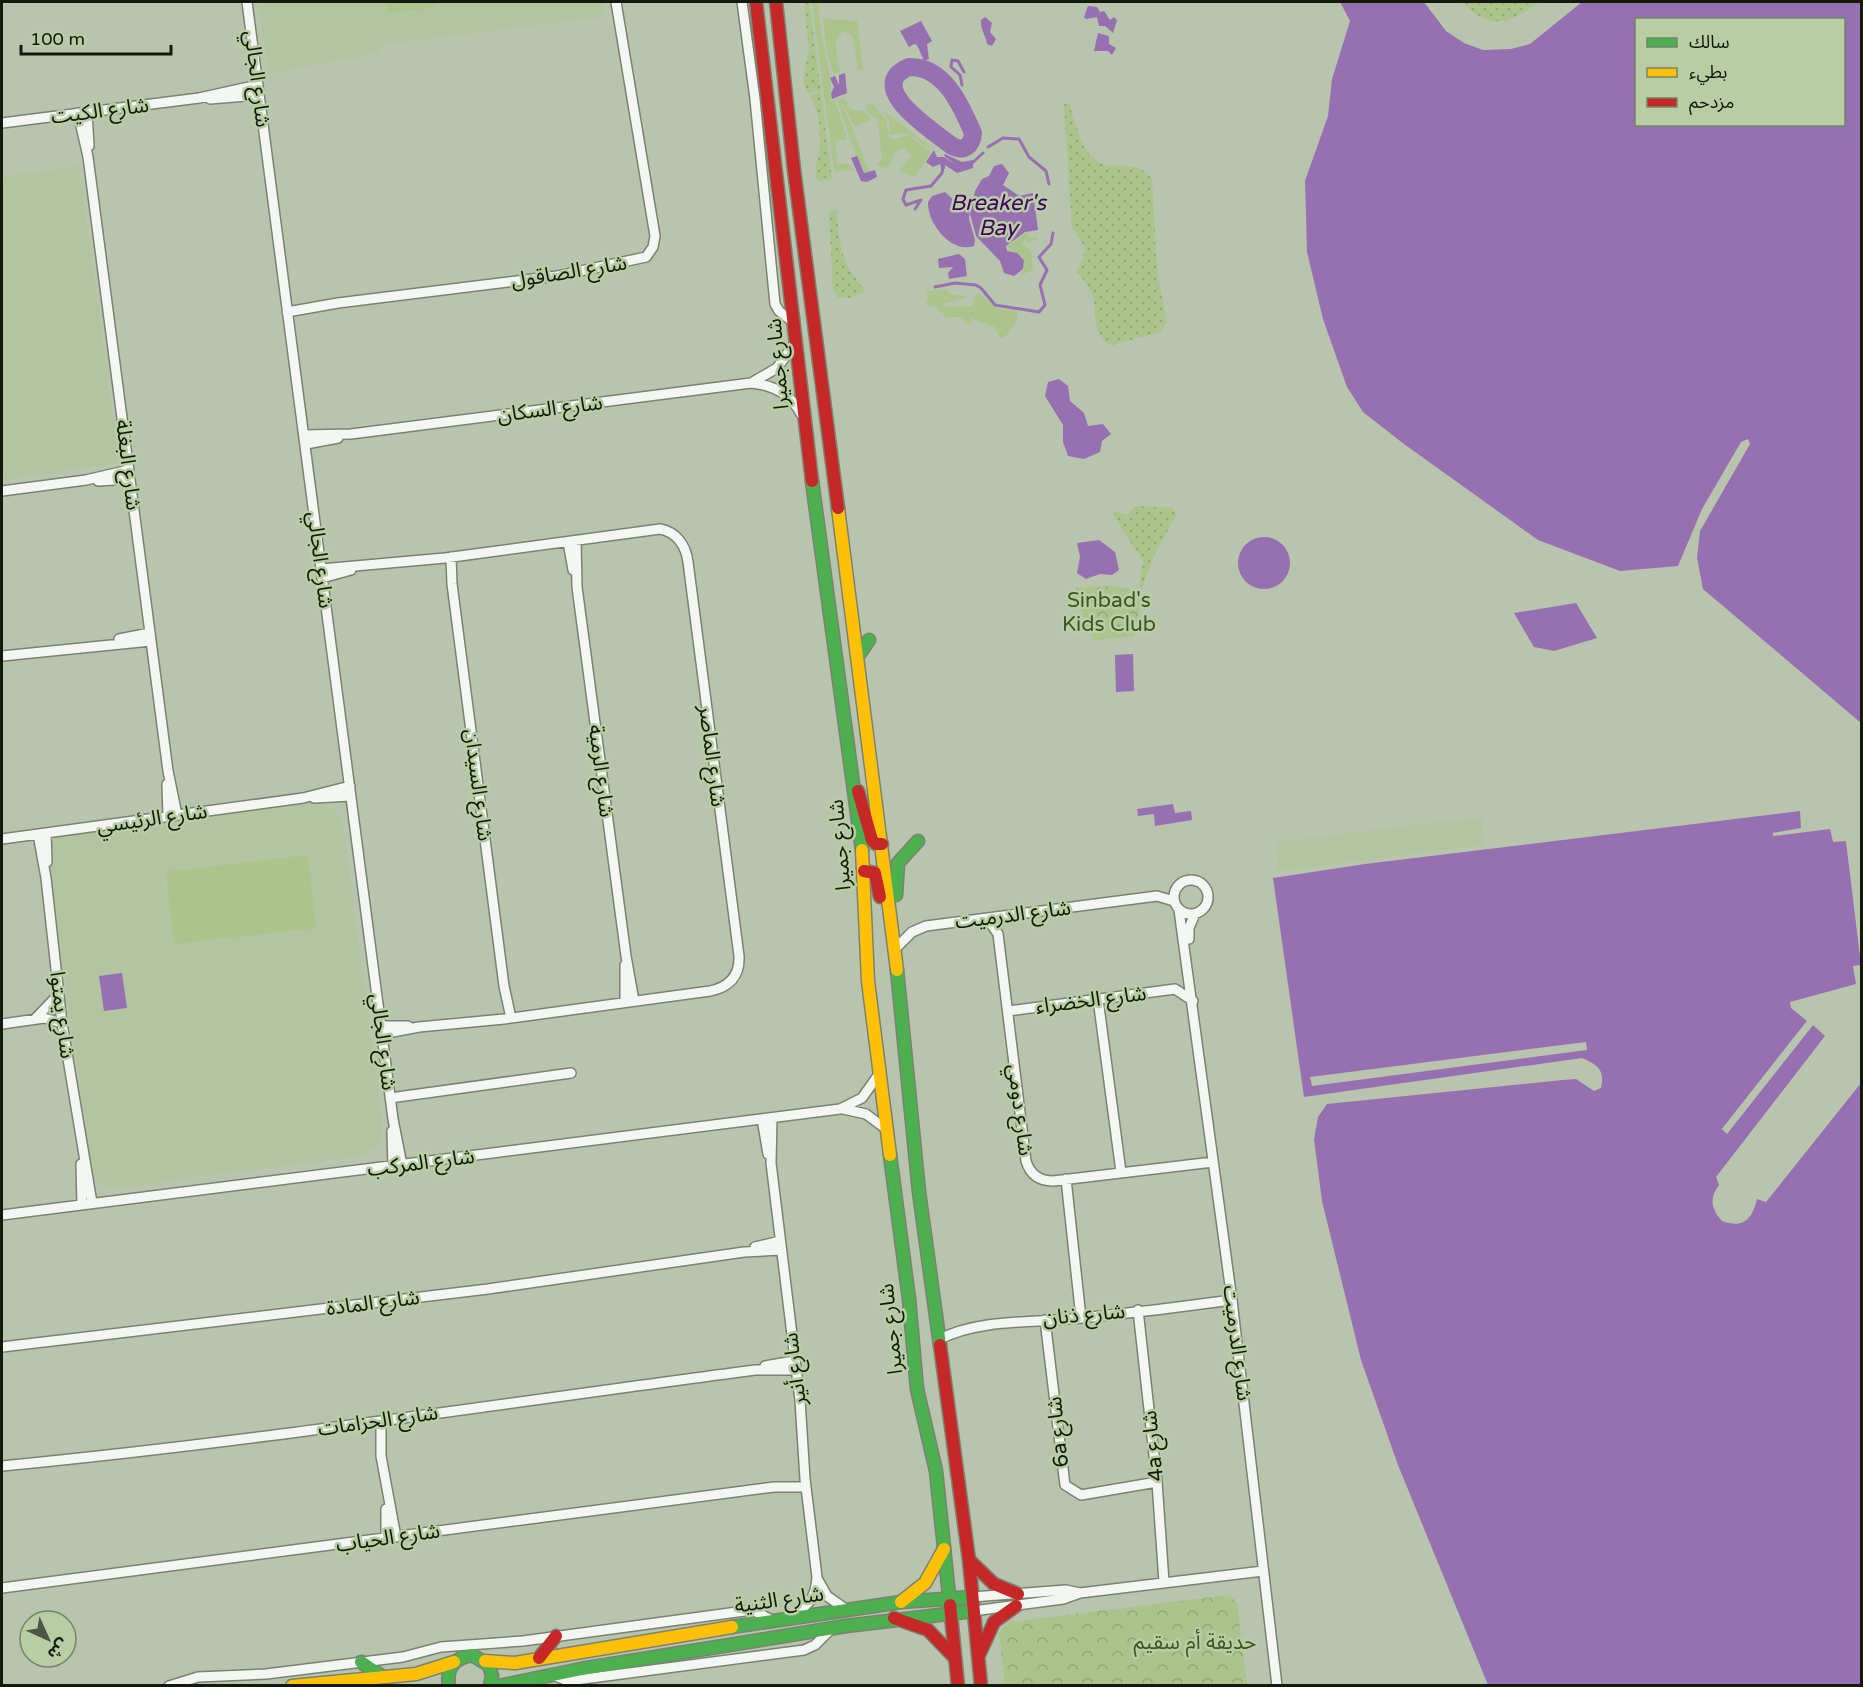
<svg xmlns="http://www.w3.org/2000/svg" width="1863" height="1687" viewBox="0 0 1863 1687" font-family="'Varela Round','Noto Sans Arabic',sans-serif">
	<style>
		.built { fill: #b2c5a0 }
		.grass { fill: url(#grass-dots) }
		.park { fill: url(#park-crowns) }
		.garden { fill: #aac48b }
		.water { fill: #9670b0; fill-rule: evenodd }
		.pier { fill: #b8c4ad }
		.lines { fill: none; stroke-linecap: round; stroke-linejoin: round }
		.stream { stroke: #9670b0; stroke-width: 3 }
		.river { stroke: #9670b0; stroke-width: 18 }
		.street-casing { stroke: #7a8371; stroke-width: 12 }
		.fast-casing { stroke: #7a8371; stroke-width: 15 }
		.slow-casing { stroke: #7a8371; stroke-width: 15 }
		.jam-casing { stroke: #7a8371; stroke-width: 15 }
		.street { stroke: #f4f6f3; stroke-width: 9 }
		.fast { stroke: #4caf50; stroke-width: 12 }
		.slow { stroke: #ffc107; stroke-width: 12 }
		.jam { stroke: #c62828; stroke-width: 12 }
		.labels { text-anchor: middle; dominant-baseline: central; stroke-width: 5; stroke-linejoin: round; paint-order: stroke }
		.street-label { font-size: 21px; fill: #131a0b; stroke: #b8cda4 }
		.park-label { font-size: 21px; fill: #3f5424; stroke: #b8cda4 }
		.water-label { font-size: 22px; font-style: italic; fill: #420063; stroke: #b8cda4 }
	</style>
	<defs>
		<pattern id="grass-dots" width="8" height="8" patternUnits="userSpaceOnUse" patternTransform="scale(1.5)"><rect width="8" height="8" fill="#aac48b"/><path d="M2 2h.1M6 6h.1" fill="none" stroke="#91a877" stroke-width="1.8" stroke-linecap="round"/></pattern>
		<pattern id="park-crowns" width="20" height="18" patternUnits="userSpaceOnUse" patternTransform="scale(1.5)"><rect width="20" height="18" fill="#aac48b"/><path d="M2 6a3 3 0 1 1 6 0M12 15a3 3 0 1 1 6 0" fill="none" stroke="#91a877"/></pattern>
	</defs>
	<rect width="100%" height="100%" fill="#b8c4ad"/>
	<path class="built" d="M257,2h346l2,15 -225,28 1,8 -111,20z
		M79,166l40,297 -117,17v-303z
		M319,802l14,7 7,8 4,14 39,298 -2,14 -18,12 -8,2 -247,32 -15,-12 -45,-323 1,-10 10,-8z
		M1481,817l3,28 -205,26 -3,-29z"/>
	<path class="grass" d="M804,2h5l12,89 -14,2 -4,-16 6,-28z
		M1462,2h76c-28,23 -50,28 -76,0z
		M821,93l11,86 -13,2 -3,-3c-2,-16 4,-20 4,-33 0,-15 -1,-38 -11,-50z
		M1069,103c6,19 11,44 26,57 18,14 38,-5 57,19l5,92 10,51 -6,9 -7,3 -43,11c-21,-8 -12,-36 -20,-53 -3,-7 -9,-14 -14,-20l9,-23 -14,-21 -8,-124z
		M836,210c5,38 3,52 30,81l-16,7 -12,-1 -5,-8 -4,-78z
		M1135,506l37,2 5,5 -24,45 -11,30 -3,-1 4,-25 -30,-48 2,-3 12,4z"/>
	<path class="park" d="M1111,586l30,6 -5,44 -43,4 -11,-26 -6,-26z
		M1229,1595l8,8 10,82h-242l-6,-52 10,-11z"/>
	<path class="garden" d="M387,2h48l1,5 -48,6z
		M812,2h6c1,26 8,54 13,80 1,7 -2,12 0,19h4l12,38 -11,3 1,22h12l4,6 -19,2z
		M823,19l34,2 6,48 -5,1 -5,-34 -8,-5c-15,7 -7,28 -5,41l-6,2 -7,-20z
		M840,98l29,73 -5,1 -8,-16 -19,-57z
		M844,98l6,11 14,2 8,9 -18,6 -13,-27z
		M871,103l15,17 3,17 5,2 14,-4 23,17 -16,25 -16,-6 12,-15 -7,-9 -9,5 -6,14 -7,2 -5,-3 5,-7 -5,-40h-3l-8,-7 1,-6z
		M883,110l47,37 -1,1 -22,-15 -17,2 -1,-15z
		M1028,232v6l9,-1v3l-10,2 -2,-2 -4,3 10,8 2,19 -12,5 4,-10 -2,-7 -16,-11z
		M945,289l5,5 19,3 -26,7v3l29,-1 3,-11 4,-2 19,16 20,2 -1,10 -13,17h-4l-6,-12 -20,-6 -7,-7 6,9 -3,3 -9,-8h-15l-9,-10 -12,-3 3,-4 -2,-9z
		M308,855l8,73 -142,16 -8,-72z"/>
	<path class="water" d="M1340,2h84l22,29 18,12 19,7 28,-1 19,-5 52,-42h279v721l-158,-134 -6,-31 3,-27 50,-87 -2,-5 -7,3 -39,67 -24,57 -58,5 -82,-31 -134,-96 -41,-32 -16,-25 -24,-68 -16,-67 -2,-71 23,-65 4,-37 18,-58zM1636,20h208v104h-208z
		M1088,6l9,1 3,5 4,-1 6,9 4,-3 3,3 -4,13 -8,-7h-6l-2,-9 -11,2 -2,-2z
		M985,17l7,6 -2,9 6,7 -4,7 -5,-2c-1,-8 -7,-15 -6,-24z
		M921,21l11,20 -5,3 2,15 -5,2 -7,-16 -3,-1 -5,3 -9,-16z
		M1098,33l11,3v8l7,4 -4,7 -4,-4h-14z
		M845,73l2,20 -15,6 -1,-5 3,-7 -4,-9 5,-2 4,9v-10z
		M934,150l3,7h7l12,8 -12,-9 1,-2 17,8 11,-2v8l-16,5 -12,-8v4l-4,-1 -1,-4 -7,3 -7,-5z
		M857,156l7,17 11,-3 2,7 -10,5 -6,-1 -10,-23z
		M1002,164l7,9 -6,12 16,11 14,-3 5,37 -13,2 -19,14 1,5 10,2 7,7 -1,9 -9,7 -10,-3 -4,-12 -24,-25 -6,-22 5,-23 7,-12 7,-3 5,-10z
		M945,192l15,14 6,-1 5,-6 -2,20 6,21 -1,6c-23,8 -47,-23 -46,-44l4,-6z
		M959,254l6,5 2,17 -18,3 -1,-6 5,-6 -14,1 -1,-9z
		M1059,379l9,7 2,15 14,12 4,13 15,-2 8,10 -9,7 -2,11 -16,7 -16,-3 -5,-14v-17l-18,-29 3,-14z
		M1238 563a26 26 0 1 1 52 0a26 26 0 1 1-52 0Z
		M1099,540l16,12 4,18 -7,5 -12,-1 -14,5 -9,-6 3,-16 -3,-14z
		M1576,603l21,35 -43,13 -20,-4 -20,-34z
		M1133,654l1,37 -18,1 -1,-37z
		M1173,804l2,9 16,-2 1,9 -37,6 -1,-12 -16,2 -1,-7z
		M1800,811l1,17 -28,5v3l57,-7 3,13 13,-1 15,124 -8,1 3,18 -66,18 1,6 16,13 -85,108 5,4 86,-108 12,11 -109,141 3,8c-10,13 -8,24 3,36 22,8 30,-2 35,-22l9,3 95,-119v602h-373l-90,-220 -37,-105 -39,-159 -8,-62 4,-22 9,-13 236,-24 13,-1 18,12 7,-3c4,-18 -3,-23 -19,-30l-278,39 -31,-219 92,-14z
		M122,973l5,35 -23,3 -5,-35z"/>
	<path class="pier" d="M1846,841h3l3,22 10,68 -1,21z
		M1807,1021l2,1 -83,107 85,-106 2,2 -86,109 -5,-5z
		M1586,1042l1,8 -275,36 -2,-9z"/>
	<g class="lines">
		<path class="stream" d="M962,85l-2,-10 -9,-8 1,-7 6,1 6,11
			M988,147l15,-9 16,1 10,18 17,14 3,13
			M971,164l12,-11
			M915,209l6,-9 -15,5 -3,-6 3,-9 25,-4 11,-13 1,-8
			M935,287l20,-4 21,2 5,3 14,17 44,7 6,-7 -5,-20 7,-15 -8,-13 12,-13 2,-11"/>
		<path class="river" d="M909,67c35,-1 52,38 64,66 -1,13 -9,19 -21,13 -17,-14 -90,-59 -43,-79z"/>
		<g class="street-casing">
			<path id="street" d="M247,2l146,1117 9,46
				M742,2l13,97 20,205 4,7 14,11
				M210,99l49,-4
				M87,112l2,34
				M78,113l10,44 80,614 9,44
				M2,123l197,-25 59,-13
				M287,312l51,-9 219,-27 89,-19 7,-10 2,-11 -39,-234
				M753,382l24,-14 18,-25
				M305,435l46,-1 400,-51c23,2 40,11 50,31
				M306,444l32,-6
				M98,481l32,-2
				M2,491l84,-11 43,-10
				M576,541l1,46 49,369 8,45
				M568,542l5,28
				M451,557l1,27 52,402 7,32
				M321,569l124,-11 215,-29c17,3 26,17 28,33l51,394c1,20 -10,31 -29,35l-206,28 -85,8 -37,7
				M322,578l29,-8
				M119,639l31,-6
				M2,656l149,-15
				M167,784l1,32
				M314,798l37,-2
				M46,833l1,29
				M38,834l8,44 16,145 30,180
				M2,839l301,-41 47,-12
				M1174 897a17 17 0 1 1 34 0a17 17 0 1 1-34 0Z
				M1179,910l53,390 45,386
				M987,918l11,16 28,227c4,13 13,20 27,20l160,-19
				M1189,939v-11l6,-14
				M895,949l17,-17 14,-6 231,-30 17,5
				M625,965v37
				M1098,999l23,173
				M1008,1011l167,-22 18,12
				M35,1019l24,-25
				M2,1024l42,-6 18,5
				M381,1026h27
				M390,1098l181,-25
				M843,1109l23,5 20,15
				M772,1118l-1,45 29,237 5,79 12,98c-1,20 -8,28 -24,39
				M762,1119l6,35
				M392,1131l1,35
				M81,1164l1,40
				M1066,1179l15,139
				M2,1215l838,-106 22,-11 17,-24
				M755,1247l25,-6
				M1138,1310l19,172 7,100
				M1045,1320l20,165 16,10 76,-13
				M938,1340c41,-22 99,-17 144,-22 50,-5 100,-11 150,-18
				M2,1347l486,-58 256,-37 37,-2
				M765,1366l29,-5
				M381,1422v34l15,81
				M2,1466c251,-24 502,-63 753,-96h40
				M386,1509v29
				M818,1580l9,16 20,14
				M2,1588l772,-101h32
				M972,1597l94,-7 14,3
				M973,1611l90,-12 17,-6 183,-22
				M550,1674l18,7 236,-31 11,-5 17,-17
				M169,1686l29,-9 68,-3 137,-17 38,-10 82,-6 229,-31 20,10"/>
		</g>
		<g class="fast-casing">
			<path id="fast" d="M812,481l50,369
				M858,656l11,-16
				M896,895l2,-32 20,-22
				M897,970l22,222 21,153
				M890,1155l19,144 8,90 19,82 14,134
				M732,1627l169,-25 71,-5
				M361,1662l22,15
				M449,1686c-3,-18 5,-28 23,-31l17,10 3,11 -2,10
				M499,1686l82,-17 265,-43 127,-15"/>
		</g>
		<g class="slow-casing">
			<path id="slow" d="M838,508l59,462
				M862,850l6,131 22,174
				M901,1602l24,-19 19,-34
				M485,1661l30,2 217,-36
				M292,1686l124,-12 38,-12"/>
		</g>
		<g class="jam-casing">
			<path id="jam" d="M756,2l56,479
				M776,2l18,168 44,338
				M858,791l14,49 4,4h6
				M864,871l11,2 5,24
				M940,1345l29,215 12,126
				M969,1560l25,24 24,10
				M950,1605l8,81
				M894,1618l34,12 27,28
				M979,1655l15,-33 22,-16
				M539,1658l17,-22"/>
		</g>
		<use href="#street" class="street"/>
		<use href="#fast" class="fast"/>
		<use href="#slow" class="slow"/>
		<use href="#jam" class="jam"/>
	</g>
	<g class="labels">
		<g class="street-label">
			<text transform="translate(257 79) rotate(83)">شارع الجالي</text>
			<text transform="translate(100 111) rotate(-7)">شارع الكيت</text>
			<text transform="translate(569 272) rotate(-9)">شارع الصاقول</text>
			<text transform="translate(778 364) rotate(-95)">شارع جميرا</text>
			<text transform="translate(550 409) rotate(-7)">شارع السكان</text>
			<text transform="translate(128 465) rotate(83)">شارع البغلة</text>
			<text transform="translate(320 560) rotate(83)">شارع الجالي</text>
			<text transform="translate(712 756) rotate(83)">شارع الماصر</text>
			<text transform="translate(601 771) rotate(83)">شارع الرمية</text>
			<text transform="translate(478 785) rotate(83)">شارع السيدان</text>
			<text transform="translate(152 819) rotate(-8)">شارع الرئيسي</text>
			<text transform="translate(840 845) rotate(-95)">شارع جميرا</text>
			<text transform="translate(1013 915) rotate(-7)">شارع الدرميت</text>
			<text transform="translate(1091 1000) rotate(-7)">شارع الخضراء</text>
			<text transform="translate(62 1015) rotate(83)">شارع يمتوا</text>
			<text transform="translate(383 1042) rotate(83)">شارع الجالي</text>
			<text transform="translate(1020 1110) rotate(83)">شارع دومي</text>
			<text transform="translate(421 1163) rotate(-7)">شارع المركب</text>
			<text transform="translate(373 1303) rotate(-7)">شارع المادة</text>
			<text transform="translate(1084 1315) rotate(-5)">شارع ذنان</text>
			<text transform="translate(891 1329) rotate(-96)">شارع جميرا</text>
			<text transform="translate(1237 1343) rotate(83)">شارع الدرميت</text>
			<text transform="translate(795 1369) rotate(-97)">شارع أنير</text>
			<text transform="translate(378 1421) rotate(-8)">شارع الحزامات</text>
			<text transform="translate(1058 1432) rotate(-96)">6a شارع</text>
			<text transform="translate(1153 1446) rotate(-96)">4a شارع</text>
			<text transform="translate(388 1538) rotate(-8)">شارع الحياب</text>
			<text transform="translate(779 1600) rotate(-8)">شارع الثنية</text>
		</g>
		<g class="park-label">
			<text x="1109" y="600">Sinbad's<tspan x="1109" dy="24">Kids Club</tspan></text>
			<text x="1195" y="1642">حديقة أم سقيم</text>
		</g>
		<g class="water-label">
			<text x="998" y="203">Breaker's<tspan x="998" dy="25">Bay</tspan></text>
		</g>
	</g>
	<rect width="1863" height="1687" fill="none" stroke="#131a0b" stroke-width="6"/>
	<rect x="1635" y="18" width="210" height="108" fill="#b8cda4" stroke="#768567" stroke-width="1.5"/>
	<rect x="1647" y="38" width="30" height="9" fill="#4caf50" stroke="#768567" stroke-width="1.5"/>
	<text x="1689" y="48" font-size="18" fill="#131a0b">سالك</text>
	<rect x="1647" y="68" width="30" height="9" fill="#ffc107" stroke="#768567" stroke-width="1.5"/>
	<text x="1689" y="78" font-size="18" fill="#131a0b">بطيء</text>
	<rect x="1647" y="98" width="30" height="9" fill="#c62828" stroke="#768567" stroke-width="1.5"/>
	<text x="1689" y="108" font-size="18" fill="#131a0b">مزدحم</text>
	<g transform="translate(48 1639) rotate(135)"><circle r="28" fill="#b8cda4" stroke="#768567" stroke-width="1.5"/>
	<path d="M0-4.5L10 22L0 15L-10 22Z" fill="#4d5644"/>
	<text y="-9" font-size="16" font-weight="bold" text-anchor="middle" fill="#131a0b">ش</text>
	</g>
	<path d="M21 45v9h150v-9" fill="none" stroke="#131a0b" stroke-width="3"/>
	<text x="30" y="45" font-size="18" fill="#131a0b" stroke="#b8cda4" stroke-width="4.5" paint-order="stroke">100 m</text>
</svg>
